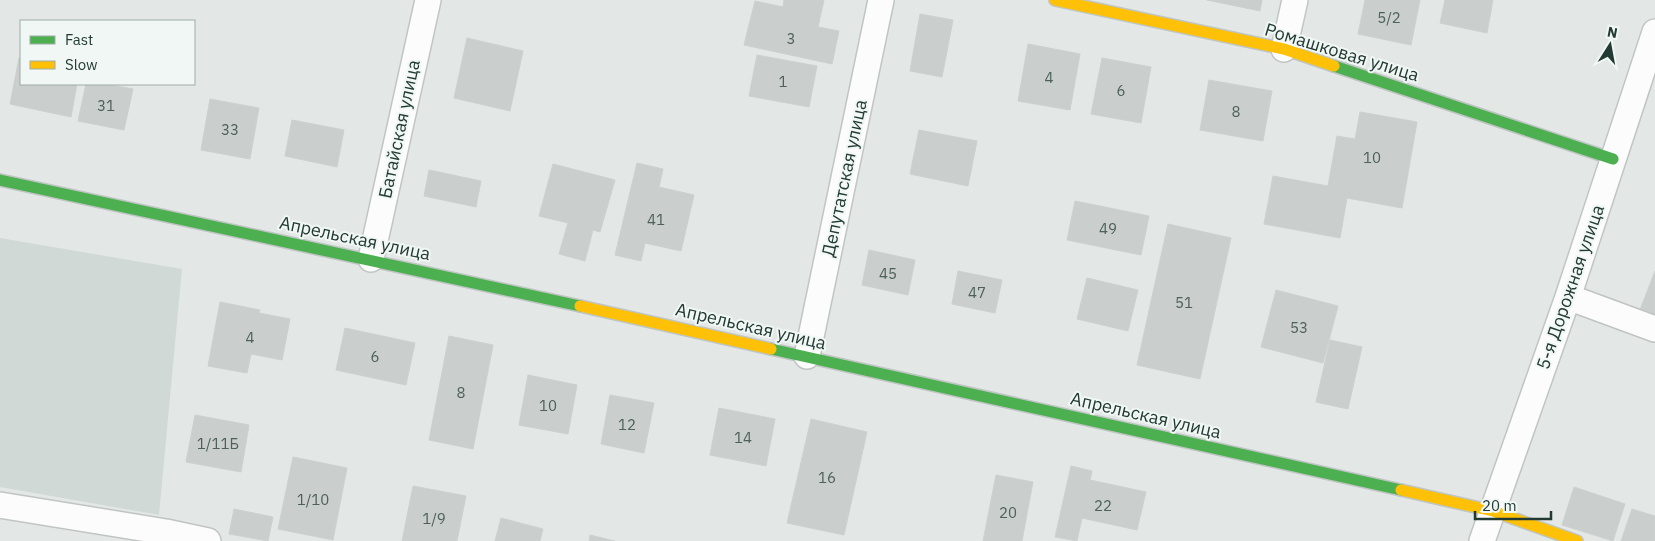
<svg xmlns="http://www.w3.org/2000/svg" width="1655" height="541" viewBox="0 0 1655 541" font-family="'IBM Plex Sans',sans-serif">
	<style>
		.built { fill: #d1d9d6 }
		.building { fill: #cacfcd; stroke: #ccd1cf }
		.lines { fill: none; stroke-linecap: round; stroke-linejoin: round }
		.street-casing { stroke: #c0c5c3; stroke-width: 28 }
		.fast-casing { stroke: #bfc5c3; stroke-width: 14 }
		.slow-casing { stroke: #bfc5c3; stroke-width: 14 }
		.street { stroke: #fbfcfb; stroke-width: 25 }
		.fast { stroke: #4caf50; stroke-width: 11 }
		.slow { stroke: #ffc107; stroke-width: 11 }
		.labels { text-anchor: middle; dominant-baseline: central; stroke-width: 4; stroke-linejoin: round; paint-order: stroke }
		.number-label { font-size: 15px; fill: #4d605b }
		.street-label { font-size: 18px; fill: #223a34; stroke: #f1f7f4 }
	</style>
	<rect width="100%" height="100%" fill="#e3e8e6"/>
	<path class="built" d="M0,238l182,31 -23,246 -159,-28z"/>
	<path class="building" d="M784,0h40l-6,27 21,4 -7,33 -88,-19 11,-44 28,6z
		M1207,0h55l-2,11z
		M1365,0h55l-9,45 -53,-11z
		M1445,0h48l-6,33 -47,-10z
		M920,14l33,6 -11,57 -32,-6z
		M467,38l56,13 -13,60 -56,-13z
		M1028,44l52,10 -10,56 -52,-9z
		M757,55l60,11 -8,41 -60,-11z
		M19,58h2v26h56l-6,33 -61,-13z
		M1102,58l49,9 -10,56 -50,-9z
		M1209,80l63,11 -9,50 -63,-11z
		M86,84h20l27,5 -9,41 -46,-9z
		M210,99l49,9 -9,51 -49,-9z
		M1360,112l57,10 -15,86 -55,-10 -7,40 -76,-14 9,-48 55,10 9,-50 18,3z
		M292,120l52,10 -7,37 -52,-11z
		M919,130l58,11 -9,45 -58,-12z
		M637,163l26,6 -4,18 35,8 -13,56 -36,-8 -4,18 -26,-6z
		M553,164l62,16 -15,52 -7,-2 -8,31 -26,-7 9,-31 -29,-7z
		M429,170l52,11 -5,26 -52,-11z
		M1075,201l74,15 -8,39 -74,-15z
		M1168,224l63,14 -31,141 -63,-14z
		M869,250l46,10 -7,35 -46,-10z
		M958,271l44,9 -7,33 -43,-9z
		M1655,271v45l-15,-6z
		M1087,278l51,12 -10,41 -51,-12z
		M1276,290l62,16 -15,57 -62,-16z
		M220,302l40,8 -1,3 31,6 -8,41 -31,-6 -4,19 -39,-7z
		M345,328l70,15 -9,42 -70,-15z
		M449,336l44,9 -20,104 -44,-9z
		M1330,340l32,7 -14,62 -32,-7z
		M528,375l49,10 -9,49 -49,-9z
		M610,395l44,8 -10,50 -43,-9z
		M719,408l56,11 -9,47 -56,-11z
		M195,415l54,10 -8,47 -55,-10z
		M811,419l56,13 -23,103 -57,-12z
		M293,457l54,11 -14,72 -55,-11z
		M1071,466l21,5 -2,9 56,12 -9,38 -55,-12 -5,23 -22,-4z
		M996,475l37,7 -11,59h-39z
		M413,486l53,10 -9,45h-55z
		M1574,487l51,17 -12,37 -51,-16z
		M234,509l39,8 -5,24 -39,-7z
		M1632,509l23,7v25h-34z
		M501,518l42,11 -3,12h-45z
		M590,535l25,6h-26z"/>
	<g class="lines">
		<g class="street-casing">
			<path id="street" d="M1284,49l11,-49
				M371,259l57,-259
				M1568,297l87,32
				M807,356l74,-356
				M0,505l166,27 42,9
				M1482,541l86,-244 87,-265"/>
		</g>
		<g class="fast-casing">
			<path id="fast" d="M1334,66l279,93
				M0,180l580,126
				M771,349l630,141"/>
		</g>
		<g class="slow-casing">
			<path id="slow" d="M1055,0l229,49 50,17
				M580,306l191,43
				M1401,490l92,21 84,30"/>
		</g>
		<use href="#street" class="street"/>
		<use href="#fast" class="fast"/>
		<use href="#slow" class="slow"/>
	</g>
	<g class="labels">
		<g class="number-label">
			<text x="1389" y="17">5/2</text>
			<text x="791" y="38">3</text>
			<text x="1049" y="77">4</text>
			<text x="783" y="81">1</text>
			<text x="1121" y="90">6</text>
			<text x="106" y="105">31</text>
			<text x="1236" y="111">8</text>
			<text x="230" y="129">33</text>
			<text x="1372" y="157">10</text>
			<text x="656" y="219">41</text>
			<text x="1108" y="228">49</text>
			<text x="888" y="273">45</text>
			<text x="977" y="292">47</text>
			<text x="1184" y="302">51</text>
			<text x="1299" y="327">53</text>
			<text x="250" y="337">4</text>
			<text x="375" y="356">6</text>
			<text x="461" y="392">8</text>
			<text x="548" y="405">10</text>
			<text x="627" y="424">12</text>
			<text x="743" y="437">14</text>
			<text x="218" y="443">1/11Б</text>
			<text x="827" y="477">16</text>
			<text x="313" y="499">1/10</text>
			<text x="1103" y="505">22</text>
			<text x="1008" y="512">20</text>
			<text x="434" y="518">1/9</text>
		</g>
		<g class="street-label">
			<text transform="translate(1342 52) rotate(17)">Ромашковая улица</text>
			<text transform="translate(399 129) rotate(-78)">Батайская улица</text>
			<text transform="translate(844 178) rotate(-78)">Депутатская улица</text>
			<text transform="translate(355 238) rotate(12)">Апрельская улица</text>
			<text transform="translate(1570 287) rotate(-71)">5-я Дорожная улица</text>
			<text transform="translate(751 326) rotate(13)">Апрельская улица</text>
			<text transform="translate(1146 415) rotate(13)">Апрельская улица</text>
		</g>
	</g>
	<rect x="20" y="20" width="175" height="65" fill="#f1f7f4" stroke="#9eaba7"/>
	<rect x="30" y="36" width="25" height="8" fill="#4caf50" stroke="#9eaba7"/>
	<text x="65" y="45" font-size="15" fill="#223a34">Fast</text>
	<rect x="30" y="61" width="25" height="8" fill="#ffc107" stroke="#9eaba7"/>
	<text x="65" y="70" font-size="15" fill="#223a34">Slow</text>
	<g transform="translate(1610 45) rotate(11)" stroke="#f1f7f4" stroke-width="4" paint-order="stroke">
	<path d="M0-4L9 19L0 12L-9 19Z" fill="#223a34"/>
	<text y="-8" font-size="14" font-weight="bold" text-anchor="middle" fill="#223a34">N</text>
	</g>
	<path d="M1475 511v8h76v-8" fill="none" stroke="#223a34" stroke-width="2.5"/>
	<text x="1482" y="511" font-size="15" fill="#223a34" stroke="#f1f7f4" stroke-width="4" paint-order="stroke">20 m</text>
</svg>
